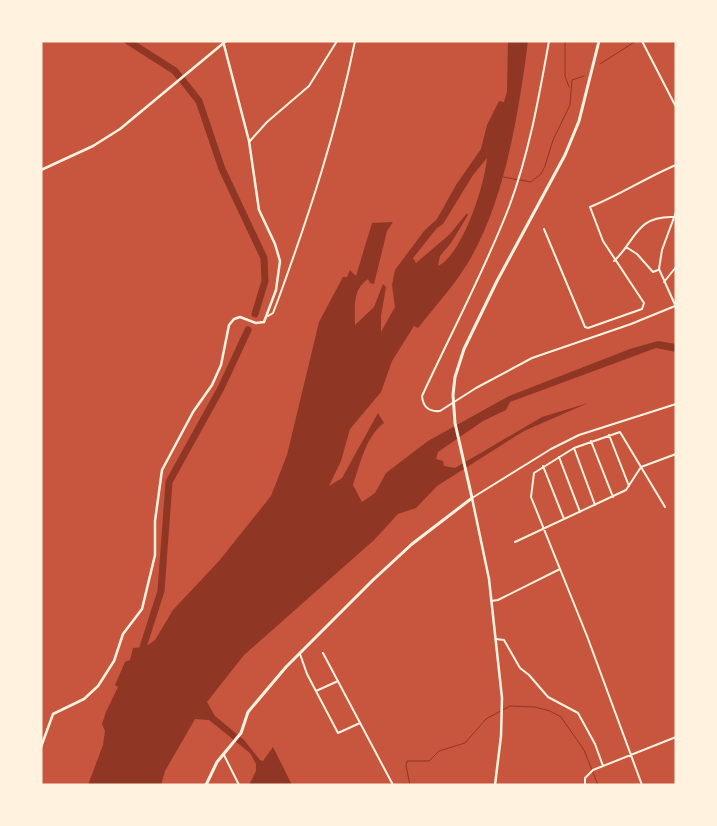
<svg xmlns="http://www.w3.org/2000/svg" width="717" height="826" viewBox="0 0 717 826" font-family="Barlow,sans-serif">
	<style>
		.water { fill: #8f3625; fill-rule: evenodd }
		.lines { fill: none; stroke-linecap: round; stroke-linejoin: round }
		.stream { stroke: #8f3625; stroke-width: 1 }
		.river { stroke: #8f3625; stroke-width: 7 }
		.minor { stroke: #fff3e0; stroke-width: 2 }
		.tertiary { stroke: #fff3e0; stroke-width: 2.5 }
		.secondary { stroke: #fff3e0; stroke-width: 2.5 }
		.primary { stroke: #fff3e0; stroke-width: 3 }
	</style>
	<rect width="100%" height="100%" fill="#c8553d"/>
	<path class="water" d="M508,41h20c-9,70 -23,159 -59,220 -14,24 -34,45 -51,67l-4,-2 -22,35 -11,31 -31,37 -9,32 -12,25 13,-8 36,-65 6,10c-18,13 -24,41 -31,62l9,17 13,-9 11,-20 42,-32 81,-45 121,-47 28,-8 18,3v8l-20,-4 -146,54 -4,8 -23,11 -45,31 -2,7 7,2 1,5 11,2 87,-51 46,-14 -64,28 -87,55 -21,22 -18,6 -24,26 -130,115 -37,47 8,14 29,24 16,20 3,1 10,-14 19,38h-43l7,-14v-7l-6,-11 -41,-33 -14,-1 -30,52 -4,14h-73l15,-40 2,-14 -3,-7 4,-12 12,-25 -3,-2 10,-23 5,-2 3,-12 12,-1 10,-7 18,-30 46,-49 52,-65 16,-41 32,-133 24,-45h4l3,-7 6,6 16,-53 21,-1 -6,9 -13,53 -4,-1 -2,-4c-16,11 -13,28 -13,46l19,-18 9,-23 3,3 -5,29v16l14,-25 -3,-22 3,-15 29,-39 13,-12 19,-34 25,-36 6,-24 12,-24 5,1 3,-10zM487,158c-2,26 -24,96 -49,108l2,-10 11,-13 17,-28 -1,-2 -17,21 -34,29 -3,-5 24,-30 6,-4 30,-49z"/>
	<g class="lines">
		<path class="stream" d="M565,41v35l4,11
			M600,64l36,-23
			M503,177l28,5 10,-8 4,-8 8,-26 17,-35 2,-25 12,-4
			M410,785l-4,-19 1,-5h22l10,-10 26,-8 21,-24 24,-13 25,1 15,4 11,6 23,33 14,35"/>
		<path class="river" d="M128,41l47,30 24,30 23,68 42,89 1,23 -10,33
			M145,656l-2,-9 18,-56 8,-109 52,-94 27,-58"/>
		<path class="minor" d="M549,41c-10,56 -20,113 -40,166 -25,65 -58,126 -87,189 1,11 7,16 18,15l36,-23 56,-30 99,-34 44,-18
			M642,41l34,66
			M250,141l17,-19 42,-36 28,-45
			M676,212l-14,38 -3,19 17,38
			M544,229l41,98 3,1 54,-19 2,-6 -41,-62 -13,-34c30,-12 57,-30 86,-42
			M626,247l11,7 16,18 5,-2
			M614,261c22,-20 21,-45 59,-44
			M664,282l12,-15
			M268,316l5,-3 5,-13c31,-85 59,-170 77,-259
			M609,435l20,51
			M591,441l22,56
			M574,448l21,57
			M559,457l21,55
			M543,466l21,53
			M472,498l79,-49 28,-14 97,-31
			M515,542l111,-52 15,-23 35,-13
			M491,601l7,-1 62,-31
			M496,639l8,1 16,28 9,7 19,22 30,16 17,31 8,22
			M323,653l70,132
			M300,654l7,20 31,59 22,-10
			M316,691l22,-10
			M224,755l15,30
			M585,785v-7l8,-8 83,-33
			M642,785l-55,-149 -56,-139 3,-24 40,-25 46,-16 45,75"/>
		<path class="tertiary" d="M41,170l52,-24 27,-17 106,-88
			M472,498l17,81 13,119 -1,38 -6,49"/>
		<path class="secondary" d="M41,747l12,-33 31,-15 14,-13 16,-25 9,-27 19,-25 13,-54v-34l7,-51 31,-58 19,-27 9,-20 8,-40 5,-6 6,-2 16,6 8,-1 12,-32 4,-29 -5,-17 -16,-34 -10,-69 -26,-100"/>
		<path class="primary" d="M206,785l11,-23 24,-29 7,-21 38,-45 87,-87 39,-36 60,-46 -17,-75 -2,-28 2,-18 9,-28 33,-68 68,-126 14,-34 20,-80"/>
	</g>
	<rect width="717" height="826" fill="none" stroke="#fff3e0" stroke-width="85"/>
</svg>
